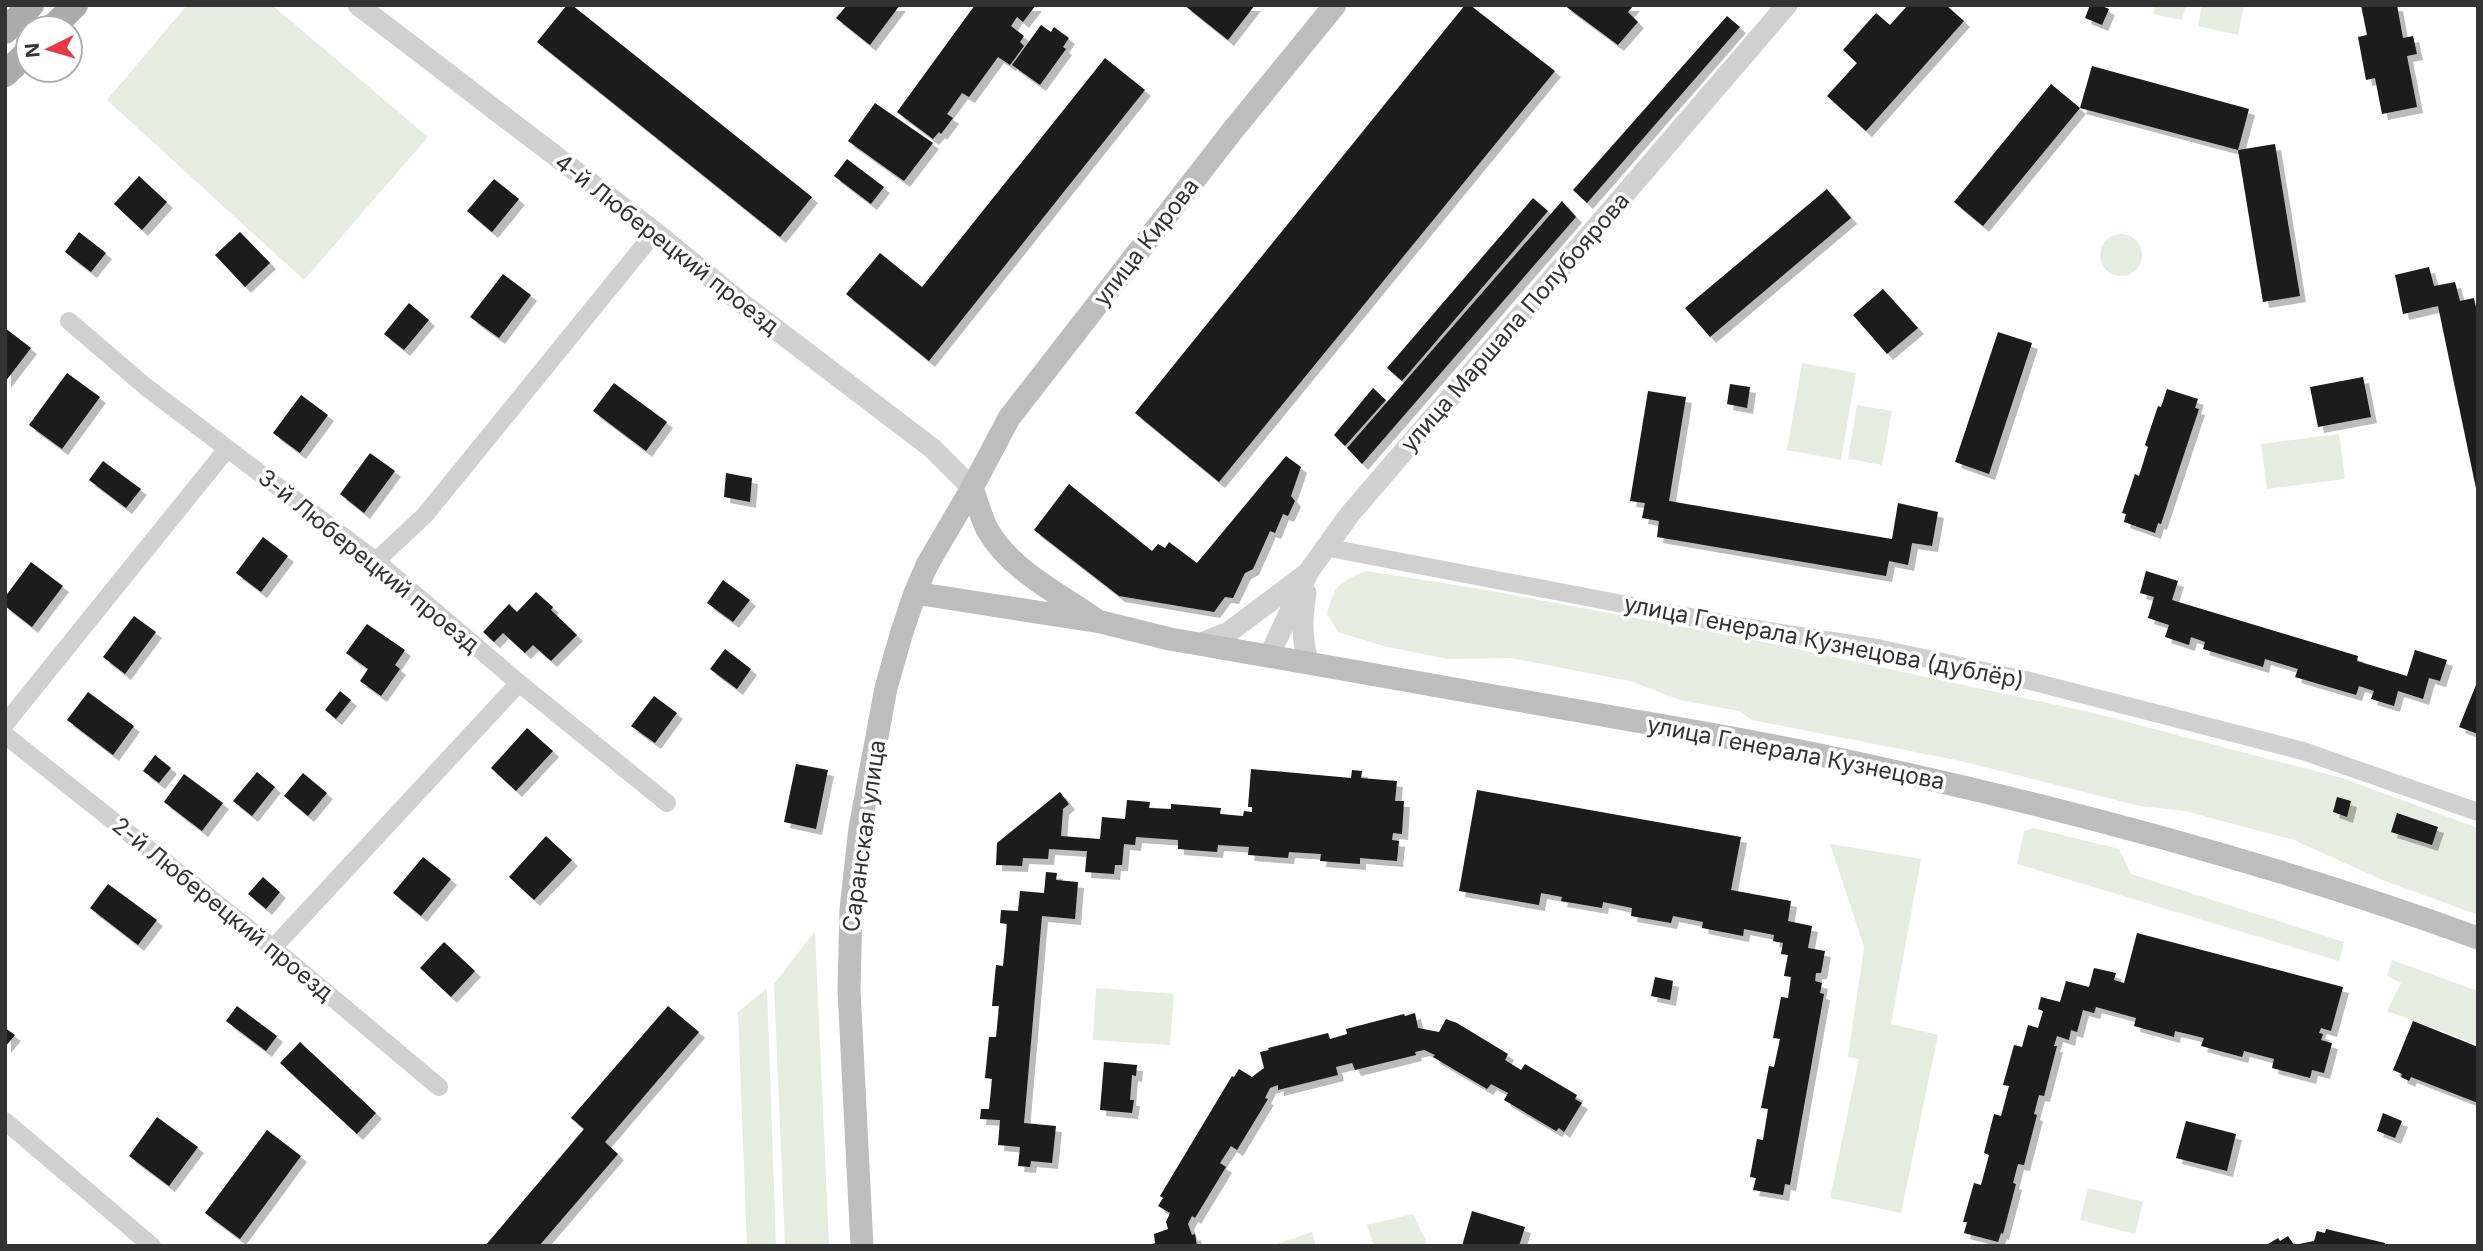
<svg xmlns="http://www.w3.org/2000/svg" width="2483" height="1251" viewBox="0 0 2483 1251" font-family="Inter,sans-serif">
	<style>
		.green { fill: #e6ecdf }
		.building { fill: #1a1a1a; filter: url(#shadow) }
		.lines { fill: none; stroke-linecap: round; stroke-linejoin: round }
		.minor { stroke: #d0d0d0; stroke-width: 18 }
		.tertiary { stroke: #d0d0d0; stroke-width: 21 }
		.secondary { stroke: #bdbdbd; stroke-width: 23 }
		.primary { stroke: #ababab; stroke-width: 26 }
		.labels { text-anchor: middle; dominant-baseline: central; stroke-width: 7; stroke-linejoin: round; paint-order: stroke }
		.street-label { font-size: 23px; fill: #333; stroke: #fff }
	</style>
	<defs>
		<filter id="shadow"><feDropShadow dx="6" dy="6" stdDeviation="0" flood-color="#0004"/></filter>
	</defs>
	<rect width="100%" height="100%" fill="#fff"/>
	<path class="green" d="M187,5h85l156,132 -124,143 -197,-180z
		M2155,5h31l-4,15 -29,-6z
		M2202,5h42l-6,30 -40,-9z
		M2100 255a21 21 0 1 1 42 0a21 21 0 1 1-42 0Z
		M1802,363l54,10 -15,87 -54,-10z
		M1857,405l35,6 -10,54 -34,-6z
		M2339,434l6,45 -78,10 -6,-45z
		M1366,571l114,18 284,53 325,70 253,66 136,50v87l-98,-36 -86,-39 -109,-29 -45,-5 -179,-45 -209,-41 -13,-9 -59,-11 -50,-19 -119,-23 -62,1 -66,-13 -45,-14 -11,-18c7,-28 12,-32 39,-43z
		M2034,828l85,21 12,25 213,68 -5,19 -322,-97 7,-33z
		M1830,844l91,15 -30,165 47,11 -37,178 -71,-15 29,-139 -11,-2 16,-110z
		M815,931l14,315h-44l-11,-262z
		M2392,960l86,31v54l-91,-34 14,-28 -14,-7z
		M767,988l9,258h-29l-9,-234z
		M1096,988l78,6 -4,51 -77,-5z
		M2088,1188l55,14 -8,32 -55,-14z
		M1413,1214l15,32h-54l-7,-21z
		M1312,1232l4,14h-45z"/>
	<path class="building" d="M567,5h5l240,192 -32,40 -243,-195z
		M847,5h53l-30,40 -34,-27z
		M975,5h61l-13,17 -6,-5 -6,9 13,10 -4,6 4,4 -14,19 -12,-8 -29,40 -7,-4 -15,21 6,4 -12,16 -2,-2 -6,7 -36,-27z
		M1184,5h71l-27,35z
		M1465,5h5l85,66 -336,411 -84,-69z
		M1564,5h70l-6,7 10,10 -20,23z
		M1908,5h38l18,16 -98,110 -39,-35 30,-33 -14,-13 33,-37 14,12z
		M2090,5h10l9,4 -7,16 -17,-7z
		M2361,5h36l6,33 10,-2 4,18 -10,2 10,51 -35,7 -7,-36 -9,2 -8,-43 9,-2z
		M1727,16l13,11 -153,176 -14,-13z
		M1041,25l10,7 3,-5 15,11 -6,9 3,2 -26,36 -28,-20z
		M1105,58l40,32 -216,271 -83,-67 34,-41 42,34z
		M2092,66l157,43 -11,41 -158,-42z
		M2051,84l29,24 -97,118 -29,-24z
		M875,103l58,40 -29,38 -56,-40z
		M2275,144l25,152 -37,6 -25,-152z
		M847,159l37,28 -13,17 -37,-28z
		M139,176l28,26 -25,28 -28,-26z
		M494,179l25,20 -27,33 -25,-21z
		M1827,189l24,29 -141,119 -25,-29z
		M1533,198l15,13 -146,170 -15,-13z
		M1562,201l14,16 -214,247 -15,-16z
		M79,232l27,21 -15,19 -26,-20z
		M240,232l30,31 -25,24 -30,-32z
		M2429,267l5,19 21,-4 5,19 14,-3 4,19v181l-40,-192 -35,8 -8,-39z
		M503,274l28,21 -32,43 -29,-21z
		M1883,289l35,39 -31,26 -34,-39z
		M409,303l20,17 -25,30 -20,-16z
		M5,328l26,20 -26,34z
		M1998,332l34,11 -43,131 -34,-12z
		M67,373l33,24 -38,52 -33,-24z
		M2363,377l8,40 -53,10 -8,-40z
		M614,383l53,39 -21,29 -53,-40z
		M1730,384l20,3 -3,21 -20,-4z
		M1373,388l13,12 -41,46 -11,-11z
		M2167,389l31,10 -3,9 4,1 -38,115 -3,-1 -3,10 -31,-11 2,-8 -4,-1 13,-39 4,2 9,-29 -3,-2 13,-39 3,1z
		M1648,391l38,6 -17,104 223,38 6,-36 40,9 -6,34 -20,-3 -4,22 -19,-4 -3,15 -229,-39 2,-16 -17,-3 3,-15 -15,-2z
		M301,395l27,20 -28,38 -27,-20z
		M370,453l25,18 -31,42 -24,-19z
		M1286,456l15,11 -10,29 4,5 -7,15 -5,-2 -8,19 -5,-2 -17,38 -8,4 -12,25 -8,-1 -11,15 -95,-16 -85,-66 35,-46 83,67 6,-7 7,4 4,-6 28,21z
		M103,461l38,28 -15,19 -37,-28z
		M726,473l26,5 -2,24 -26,-5z
		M263,537l25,19 -27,36 -25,-19z
		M31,562l32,24 -31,41 -27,-21v-9z
		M2146,571l32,10 -6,19 186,56 -1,5 50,15 8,-26 32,10 -7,21 -11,-3 -6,21 -25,-8 -4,15 -23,-7 3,-8 -15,-5 -3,9 -61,-18 3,-8 -33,-10 -2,8 -60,-18 2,-7 -14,-5 -2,8 -24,-8 4,-12 -21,-7 6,-21 -14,-4z
		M723,580l27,20 -17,22 -26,-19z
		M536,592l17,15 -2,3 26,25 -26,26 -18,-16 -8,8 -22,-20 -9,9 -11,-10 26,-28 8,8z
		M134,616l22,16 -31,42 -22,-17z
		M367,624l38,26 -10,15 5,4 -19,27 -21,-15 8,-12 -22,-16z
		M725,649l26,20 -14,20 -27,-20z
		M2478,680v54l-19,-7z
		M340,691l11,9 -15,19 -11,-9z
		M88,692l46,34 -21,29 -46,-35z
		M654,696l23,17 -22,30 -24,-17z
		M527,728l26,23 -37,40 -25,-23z
		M155,755l16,13 -12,15 -16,-12z
		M796,764l32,6 -12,59 -32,-7z
		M1251,769l100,9 1,-8 10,1 -1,7 36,3 -2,20h9l-2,33 -9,-1 -1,7 7,1 -2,20 -37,-3v6l-40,-3 1,-7 -32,-2 -1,6 -40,-3 1,-8 -31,-2 -1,7 -39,-3v-9l-42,-3 -1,8 -11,-1 -2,21h-7l-1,9 -29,-2 2,-21h-4l-34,-2 -1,10 -25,-1 -1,8 -26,-1 1,-22 63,-51 9,12 -6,5 -2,27 39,3 2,-22 23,2 2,-19 23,2 -1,6 22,1v-5l50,4 -1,6 23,2 1,-5 8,1v-5h-4z
		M257,772l18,15 -23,29 -19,-15z
		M303,773l24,20 -19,23 -24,-20z
		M184,774l39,29 -21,28 -38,-29z
		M1477,790l264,47 -10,53 60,11 -3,20 24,5 -4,22 17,3 -4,22h-5l-1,8 7,2 -2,10 4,1 -34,191 -5,-1 -2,11 -30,-5 3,-12 -6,-1 7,-38 6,1 5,-31 -7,-1 8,-42 5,1 6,-28 -7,-1 8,-41 7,1 3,-21 -7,-1 4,-21 -7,-1 2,-11 -10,-2 1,-6 -30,-6 -1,7 -41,-8 1,-6 -30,-6 -2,7 -40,-7 1,-8 -29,-6 -1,6 -41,-7 1,-4 -21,-4 -2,12 -80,-14z
		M2337,797l14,4 -4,16 -14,-5z
		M2397,813l41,14 -6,18 -41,-13z
		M546,836l26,24 -38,40 -25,-23z
		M423,857l28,22 -30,37 -28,-23z
		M1046,872l11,1 -1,7 22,2 -3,37 -33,-3 -18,207 32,3 -4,37 -21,-2 -1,6 -12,-1 2,-19 -22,-2 2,-25 -20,-1 1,-10h8l3,-30 -7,-1 4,-41h7l3,-31h-7l4,-41 7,1 4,-42 -7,-1 1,-13 17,1 2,-20 24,2z
		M263,877l17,15 -14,17 -18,-15z
		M108,884l49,36 -19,25 -48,-37z
		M2137,933l206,54 -12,44 -10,-3 -2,5 4,1 -2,6 11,3 -8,30 -12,-3 -2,8 -38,-10 2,-9 -30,-8 -2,6 -41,-11 3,-8 -29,-7 -1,6 -40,-11 2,-8 -40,-11 -2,6 -11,-3 -6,22 -6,-2 -2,10 -12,-4 -3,10h3l-13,50 -5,-1 -5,19 3,1 -13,50 -6,-1 -5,19 3,1 -13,50 -2,-1 -3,9 -34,-9 3,-11h-4l11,-39 7,2 8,-30 -5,-2 10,-39 7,2 8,-30 -6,-1 11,-40 8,2 6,-22 10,3 5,-17 -5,-2 3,-12 19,5 6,-21 23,6 5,-19 22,5 -2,7 10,3z
		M444,942l31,29 -24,26 -31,-29z
		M1655,977l18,4 -3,19 -19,-4z
		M237,1006l40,30 -11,15 -40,-30z
		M668,1006l31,26 -94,110 13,12 -79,92h-54l99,-117 -13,-11z
		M1415,1013l3,15 21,4 7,-13 11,4 51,31 -3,6 16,10 4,-6 52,31 -2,4 7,4 -18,29 -5,-4 -3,3 -52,-31 4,-7 -17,-9 -4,5 -54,-32 2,-2 -11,-5 -9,2 1,3 -61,15 -3,-7 -16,4 2,8 -60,15v-5l-8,3 -5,10 3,1 -31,51 -6,-4 -11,17 6,4 -31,51 -3,-2 -4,8 4,11 3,-1 2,12h-48l6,-3 -1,-9 14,-5 -2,-7 4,-9 -12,-7 5,-8 -3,-2 72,-120 2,1 5,-8 13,8 12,-9 -4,-16 9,-2 -1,-2 60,-15 2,6 17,-5 -1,-5 58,-15 1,2z
		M2413,1021l65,26v56l-67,-26 -2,4 -8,-4 1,-3 -9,-4z
		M5,1028l10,7 -10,12z
		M300,1042l76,71 -19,21 -77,-71z
		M1104,1062l33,3 -1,11 -4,-1 -2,25h4l-2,13 -32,-3z
		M2383,1113l19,8 -7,17 -18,-7z
		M157,1117l41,30 -29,39 -40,-30z
		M2186,1121l50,13 -9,37 -51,-13z
		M267,1130l34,26 -61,83 -35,-26z
		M1472,1211l53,16 -6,19h-57z
		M2326,1229l59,14 -1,3h-119l13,-8 2,3 8,-5 6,9 20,-4 3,-10 8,2z"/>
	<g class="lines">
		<path class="minor" d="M69,321l77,66 230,174 143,122 148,120
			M1324,547l414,79 139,22 149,32 277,71 175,61
			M376,561l49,-46 230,-283
			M5,724l222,-275
			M5,735l268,213 166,139
			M273,948l246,-265
			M5,1121l147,125"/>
		<path class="tertiary" d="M358,5l297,227 89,73 188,143 40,40
			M1306,593c-4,25 -5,46 3,70
			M1199,644l30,-12 76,-57
			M1269,656l40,-85 41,-57 437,-509"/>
		<path class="secondary" d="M972,488c5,13 9,29 15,41 23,41 71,64 108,90
			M915,593l186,29 69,17c142,25 284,49 426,75 73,13 146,25 219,40 224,47 447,105 663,184
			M862,1246l-13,-256 2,-81 9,-81 26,-140 15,-53 14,-42 12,-28 45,-77 37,-70 224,-288 102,-125"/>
		<path class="primary" d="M52,28l23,-23
			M5,31l26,-26
			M5,74l23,-22"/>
	</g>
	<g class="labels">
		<g class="street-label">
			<text transform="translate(1146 242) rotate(-52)">улица Кирова</text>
			<text transform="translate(667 244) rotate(38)">4-й Люберецкий проезд</text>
			<text transform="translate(1515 322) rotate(-49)">улица Маршала Полубоярова</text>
			<text transform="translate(369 561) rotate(39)">3-й Люберецкий проезд</text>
			<text transform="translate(1824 642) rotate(11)">улица Генерала Кузнецова (дублёр)</text>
			<text transform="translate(1796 753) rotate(11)">улица Генерала Кузнецова</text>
			<text transform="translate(864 836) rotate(-82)">Саранская улица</text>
			<text transform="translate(223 909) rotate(39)">2-й Люберецкий проезд</text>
		</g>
	</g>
	<rect width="2483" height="1251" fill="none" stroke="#333333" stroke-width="14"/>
	<g transform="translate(49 49) rotate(265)"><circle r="33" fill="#ffffff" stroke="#adadad" stroke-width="2"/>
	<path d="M0-5L12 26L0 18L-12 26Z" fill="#e63946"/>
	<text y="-10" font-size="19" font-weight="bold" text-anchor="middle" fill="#333333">N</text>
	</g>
</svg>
